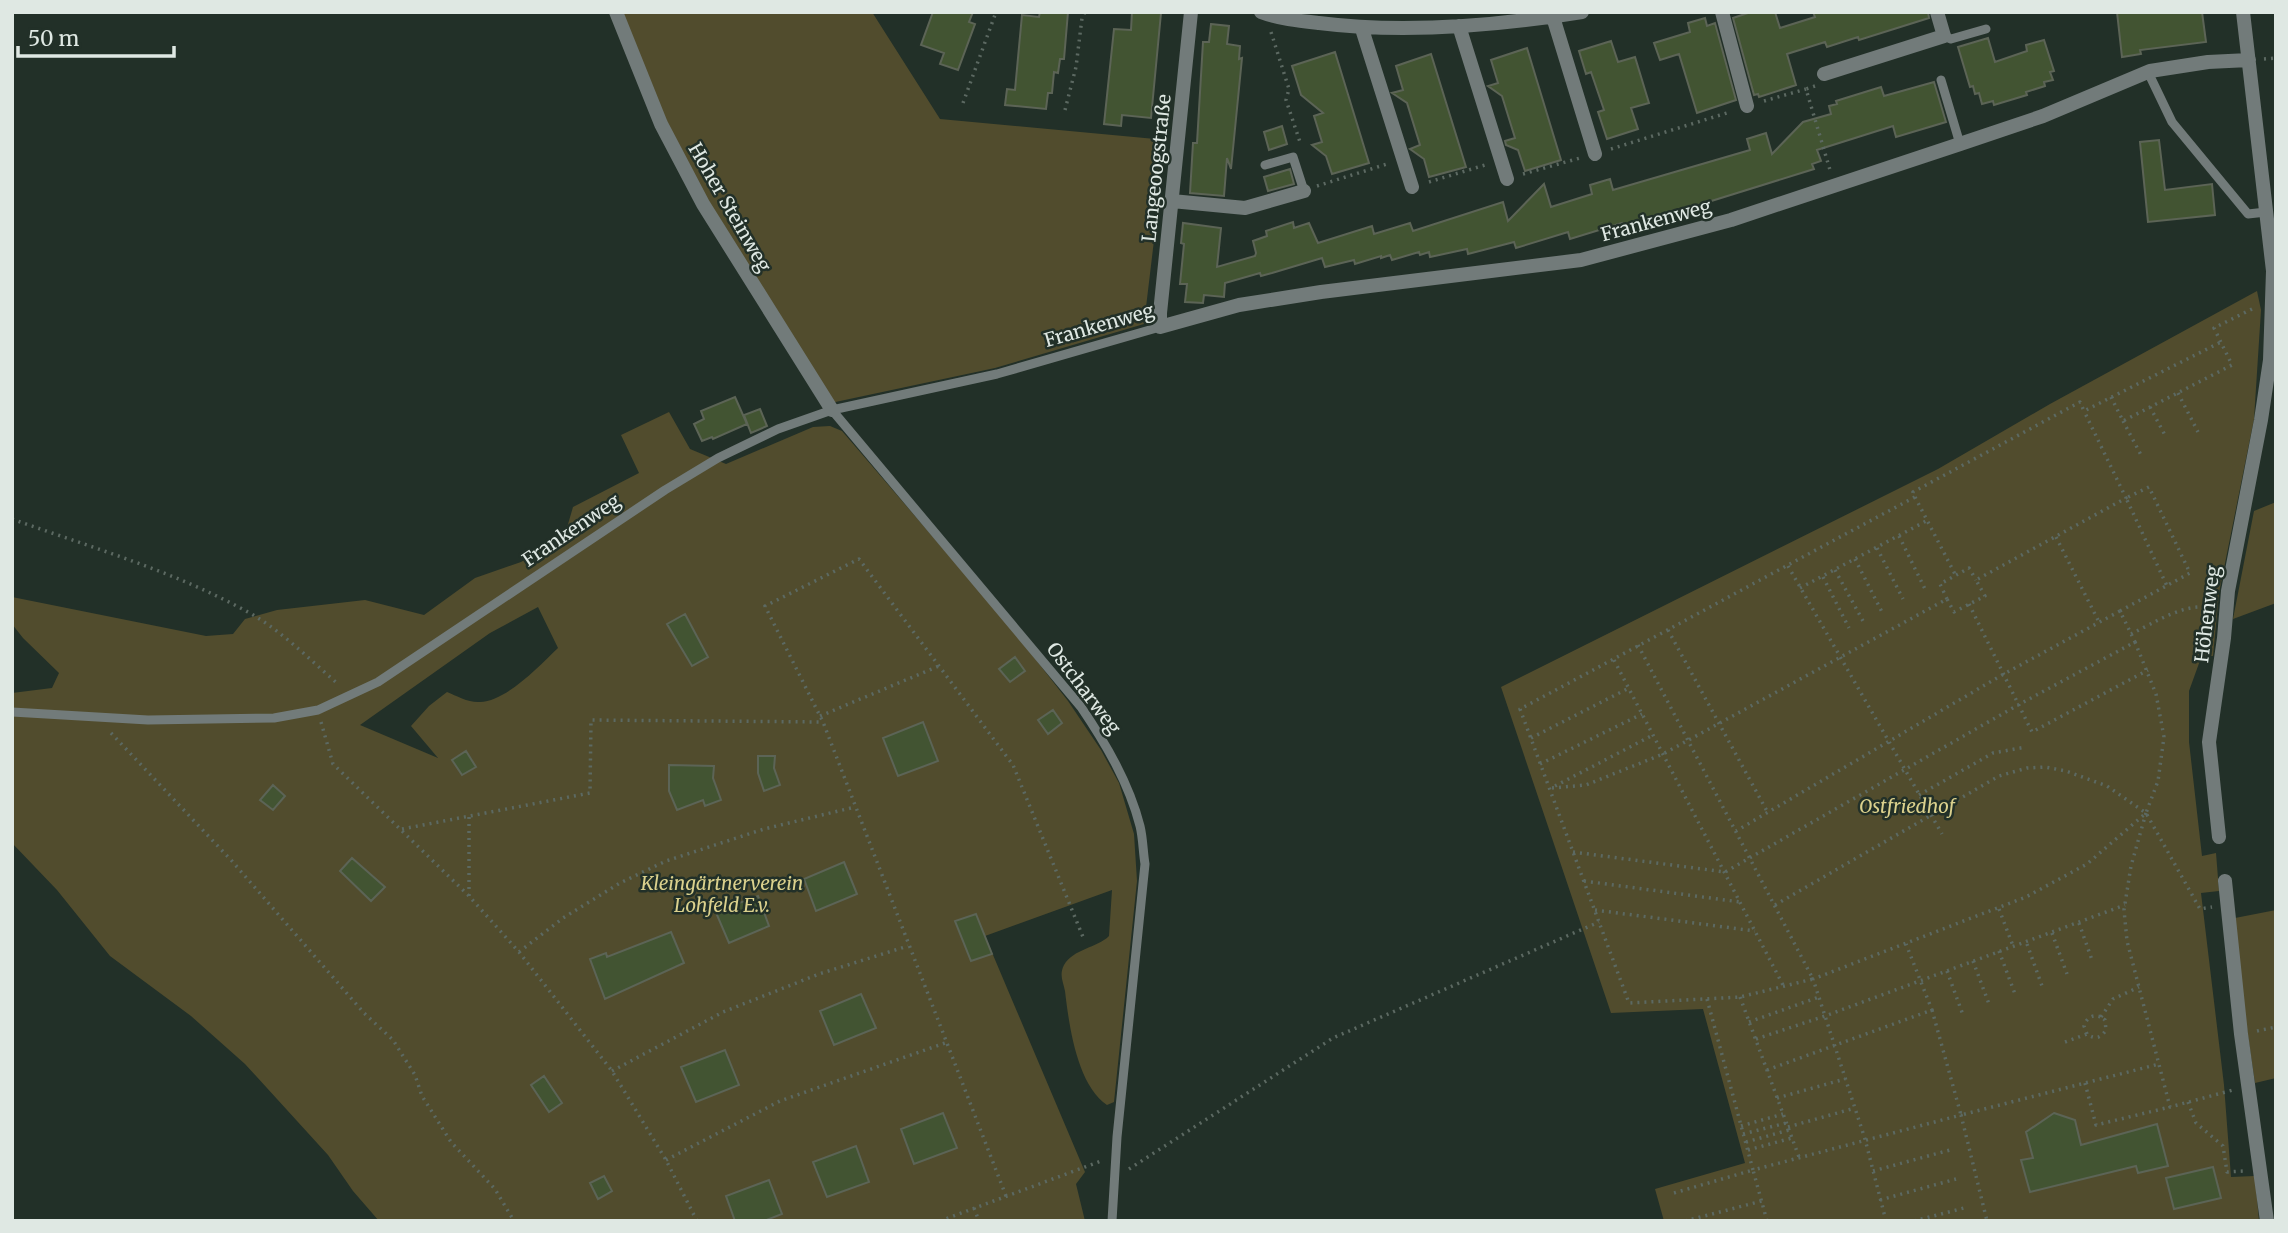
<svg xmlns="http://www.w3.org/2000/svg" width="2288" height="1233" viewBox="0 0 2288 1233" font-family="Merriweather,serif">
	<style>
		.green { fill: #514c2d; fill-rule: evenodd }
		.building { fill: #425432; stroke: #5c6456; stroke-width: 2 }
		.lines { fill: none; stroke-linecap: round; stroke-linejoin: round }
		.path { stroke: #5c6962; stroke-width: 3.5; stroke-dasharray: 2 5; stroke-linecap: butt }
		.lane { stroke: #727b7a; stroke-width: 9 }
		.street { stroke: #727b7a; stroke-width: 14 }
		.labels { text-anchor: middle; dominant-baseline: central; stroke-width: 5; stroke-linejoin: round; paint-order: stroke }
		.street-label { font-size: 19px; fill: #dfe8e3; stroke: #223028 }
		.park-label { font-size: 19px; font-style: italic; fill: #dbd18d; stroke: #223028 }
	</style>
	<rect width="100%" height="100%" fill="#223028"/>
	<path class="green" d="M610,12h262l68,107 226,21 -22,184 -149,44 -169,36 -85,-129z
		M2257,291l4,19 -7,109 -35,174 -6,63 -11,-1 -13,36v51l13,114 14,-3 3,38 -18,2 23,192 7,92 24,-1 4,45h-595l-9,-32 90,-26 -42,-154 -92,4 -110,-326 437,-218 112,-65z
		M669,412l21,37 36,15 87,-37 17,-1 12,5 170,198 56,72 33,49 18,33 15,51 3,47 -23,221 -7,3c-30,-20 -38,-80 -42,-114 -2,-10 -6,-16 -1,-26 9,-16 33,-17 45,-29l3,-46 -127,46 100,236 -9,12 9,37h-706l-26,-30 -25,-36 -83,-91 -54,-48 -81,-60 -53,-66 -45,-47v-150l40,-5 7,-15 -36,-35 -11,-14v-27l194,39 27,-2 12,-15 32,-9 88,-10 59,15 51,-37 46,-16 43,-24 9,-31 66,-34 -18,-38zM538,607l20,41c-19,18 -51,53 -78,54 -11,1 -23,-6 -33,-10l-18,14 -18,20 27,32 -78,-33 130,-92z
		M2276,502v101l-43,16 21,-108z
		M2276,910v168l-21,5 -13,-87 -7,-78z"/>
	<path class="building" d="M933,12h40l-4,10 6,2 -17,46 -18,-6 4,-11 -23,-8z
		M1040,12h28l-4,47h-4l-2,14 -4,-1 -2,21h-4l-2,16 -41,-4 2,-16 8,1 7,-75 17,2z
		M1132,12l29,1 -10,105 -29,-3 -1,11 -17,-2 10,-95 17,1z
		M1751,12h24l5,16 35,-11 -2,-5h115l1,6 -70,22 -1,-3 -31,10 -2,-5 -38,12 9,31 -37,12 -1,-3 -4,1 -21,-77z
		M2117,12h85l4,30 -66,8 1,4 -19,3z
		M1705,18l2,8 8,-3 21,77 -39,13 -18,-59 -19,6 -6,-17 36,-11 -2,-9z
		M1211,24l18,2 -2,18 13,2 -1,13 3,-1 -11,111 -4,-11 -3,38 -34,-3 3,-50h4l6,-101h6z
		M1988,38l7,24 32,-11 -1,-6 18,-5 10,31 -4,1 3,8 -9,2 1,4 -19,6 1,3 -33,10 -1,-4 -11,3 -3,-11 -4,1 -2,-8 -3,1 -12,-40z
		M1611,41l7,21 17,-5 14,46 -18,5 7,21 -31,10 -9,-27 6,-2 -13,-38 -5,2 -7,-23z
		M1527,48l34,112 -36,11 -7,-21 -12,-5 -1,-4 10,-3 -13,-42 -14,-10 10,-3 -7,-23z
		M1335,52l34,111 -37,11 -6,-18 -14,-11 10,-3 -8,-26 9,-3 -22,-18 -9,-29z
		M1431,54l35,113 -37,10 -5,-18 -14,-10 10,-4 -13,-42 -15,-10 11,-3 -7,-24z
		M1934,82l12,40 -50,15 -3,-11 -76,24 4,11 -9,3 2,5 -138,43 -1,-2 -52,16 -1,-3 -52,16 -2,-7 -52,16 -2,-6 -46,12 -1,-5 -37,8 -1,-5 -9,3 -1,-3 -27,8 -2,-5 -9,3v-2l-26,8 -1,-4 -29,7 -3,-9 -50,15 -11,3 -1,-3 -35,10 -1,14 -20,-2 -1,8 -18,-1 2,-18h-7l4,-40 -3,-1 2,-20 38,5 -4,39 38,-11 1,-3 -3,-12 14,-5 -1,-5 27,-9 1,6 15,-5 9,20 54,-17 2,8 36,-11 3,8 90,-29 5,19 36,-37 7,23 41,-13 -2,-9 20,-6 3,11 137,-40 -3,-11 19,-6 6,21 31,-32 28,-8 -2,-8 8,-2 -1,-3 45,-14 3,9z
		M1282,126l5,18 -18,6 -5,-18z
		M2159,140l6,50 47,-6 3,31 -67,7 -8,-80z
		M1290,169l4,15 -26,7 -4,-14z
		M735,397l12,27 -34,15 -1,-2 -10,4 -8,-17 10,-5 -3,-8z
		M760,409l7,17 -16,7 -7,-18z
		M685,614l23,43 -16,9 -25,-42z
		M1015,657l10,14 -15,11 -11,-13z
		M1053,710l9,13 -14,11 -10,-14z
		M923,722l15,39 -40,15 -15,-38z
		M466,751l10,16 -14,8 -10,-15z
		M758,756h17l-1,12 6,17 -16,6 -6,-18z
		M669,765l45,1 -1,12 8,22 -16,6 -2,-6 -26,10 -8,-19z
		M273,785l12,11 -12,14 -13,-10z
		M352,858l33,29 -14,14 -31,-30z
		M844,862l13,32 -41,17 -12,-32z
		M758,896l11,30 -40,17 -15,-35 15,-7 2,5z
		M976,914l16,40 -21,7 -16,-40z
		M671,932l13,31 -79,36 -15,-40 16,-6 1,4z
		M861,994l15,34 -42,17 -14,-34z
		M725,1050l14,35 -43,17 -15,-35z
		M544,1076l18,27 -13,9 -18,-27z
		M943,1113l14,35 -43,16 -13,-35z
		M2054,1113l21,7 6,25 76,-21 11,42 -30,7 -2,-7 -106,26 -9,-32 12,-2 -7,-26z
		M856,1146l13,36 -42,15 -14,-35z
		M2213,1167l8,31 -47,11 -8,-31z
		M604,1176l8,15 -14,8 -8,-16z
		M769,1180l13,34 -18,7h-29l-9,-25z"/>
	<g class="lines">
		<path class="path" d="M1271,32l18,57 -3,11 15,45
			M2264,59l12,-1
			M1815,86l-9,3 24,81
			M1764,101l42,-12
			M963,103l33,-91
			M1065,110l11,-43 6,-49 3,-6
			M1611,149l119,-37
			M1523,174l57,-16
			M1429,182l56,-17
			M1317,186l70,-22
			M2178,393l20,39
			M2111,397l12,24 109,-56 -18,-37 42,-21
			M2150,407l16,30
			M2123,421l18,34
			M1915,497l41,79
			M12,519c78,28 161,52 234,92 34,18 63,48 92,73
			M1899,536l26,53
			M2056,537l43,85
			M1877,548l26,51
			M1855,559l27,53
			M1788,566l154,268
			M1835,570l28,51
			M1823,577l26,51
			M1800,588l128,-68
			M1947,599l-7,-15 29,-16 7,12
			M1969,604l63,128 116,-62
			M2120,611l70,-38 -41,-86 -23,11 41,88
			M1668,630l100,183
			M2131,634c23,-11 54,-32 80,-26
			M1638,645l175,334 -73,18 -111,6 -109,-294c132,-70 263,-142 395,-212l-2,-5 167,-90 4,9 137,-69
			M1614,660l170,327
			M820,716l119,-50
			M321,722l12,42 136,132 50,56 93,119 54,89 31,61
			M111,733l120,127 133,153 29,27 22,35 7,21 29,46 44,47 19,32
			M1531,738l98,-50
			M1540,764l102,-50
			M1555,786l98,-51
			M1552,788l34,-3 77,-31 284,-155 7,13 31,-16 -9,-16 150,-82 -42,-87
			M1919,795l74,-42 33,-6
			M2146,813l-15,53 -7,44 3,31 43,166 63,-17
			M469,817v79
			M402,829l188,-36 1,-73 232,2
			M1573,852l152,20 293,-167 117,-63 -15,-31 -118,64 -266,156
			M1584,881l156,21
			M1775,905l224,-129 28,-8 18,-1 21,4 41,15 39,27 54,96 12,-2
			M1999,909l14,37
			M1595,910l160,21
			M2079,923l13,37
			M2052,933l15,41
			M2027,944l15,42
			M1999,951l16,43
			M519,952l44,-34 57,-35 46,-22 98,-32 91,-22
			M1973,961l16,43
			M1947,971l16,44
			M1740,997l59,160
			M1707,999l46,171 208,-55 26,106
			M1932,1010l29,105 198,-51
			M2101,1017l12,-18 26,-12
			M1749,1022l70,-25
			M2257,1031l19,-4
			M2087,1034l-3,-8c3,-9 9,-12 17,-9
			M1756,1039l69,-23 300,-111
			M2065,1042l22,-8c8,6 14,4 19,-4l-1,-10 -4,-3
			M1767,1070l165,-60 -26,-66
			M612,1071l111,-59 96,-38 89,-28
			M2085,1083l11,42 74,-18
			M1777,1098l68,-19
			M2188,1102l8,21 27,23 4,26 17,-1
			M1741,1126l42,-12
			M1788,1127l67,-19
			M1743,1134l43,-11
			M1746,1142l43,-12
			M1748,1150l44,-12
			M666,1160l114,-59 165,-58
			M1129,1169l204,-131 266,-116
			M1873,1171l77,-21
			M1674,1193l79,-23 14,51
			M1006,1196l-183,-474 -58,-116 94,-47 154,206 70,172
			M1880,1200l76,-21
			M974,1208l5,13
			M940,1221l161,-60
			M1685,1221l77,-20
			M1886,1221l-21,-82 -52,-160 213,-82 61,-33 59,-51 12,-32 6,-44 -8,-43 -21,-52
			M1914,1221l50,-13"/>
		<path class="lane" d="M1944,36l7,3 35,-10
			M2148,72l24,50 76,92 18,-2
			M1941,80l19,64
			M1265,165l28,-8 11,34
			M832,410l249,297c25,37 48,76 59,119 3,12 3,26 5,38l-28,273 -5,84
			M12,712l136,8 126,-2 44,-8 60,-28 287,-192 53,-32 60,-29 54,-19 165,-36 163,-47"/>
		<path class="street" d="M616,12l45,112 42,80 129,206
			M1191,12l-31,301v14l79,-22 82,-13 260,-32 150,-40 229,-76 83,-28 107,-45 58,-9 41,-2
			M1261,12c18,7 39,9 58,11 87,11 177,3 263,-11
			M1722,12l25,94
			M1553,17l42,137
			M1459,26l48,153
			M1362,29l50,158
			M1824,74l120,-38 -7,-24
			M1172,201l73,7 59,-17
			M2219,837l-10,-95 15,-104 4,-47 33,-171 9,-60 3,-89 -30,-259
			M2225,881l16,153 26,187"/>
	</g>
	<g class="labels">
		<g class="street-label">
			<text transform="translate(1156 168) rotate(-84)">Langeoogstraße</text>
			<text transform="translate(730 207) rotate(60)">Hoher Steinweg</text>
			<text transform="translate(1656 220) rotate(-15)">Frankenweg</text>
			<text transform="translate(1099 325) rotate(-16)">Frankenweg</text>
			<text transform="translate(571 530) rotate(-34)">Frankenweg</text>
			<text transform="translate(2207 614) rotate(-83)">Höhenweg</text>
			<text transform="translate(1084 688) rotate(53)">Ostcharweg</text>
		</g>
		<g class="park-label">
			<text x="1907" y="806">Ostfriedhof</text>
			<text x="722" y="883">Kleingärtnerverein<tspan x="722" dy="22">Lohfeld E.v.</tspan></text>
		</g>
	</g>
	<rect width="2288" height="1233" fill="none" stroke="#dfe8e3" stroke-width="28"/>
	<path d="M18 46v10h156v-10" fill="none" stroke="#dfe8e3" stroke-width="3.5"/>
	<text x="28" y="46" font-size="21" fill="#dfe8e3" stroke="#223028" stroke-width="5" paint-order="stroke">50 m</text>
</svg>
